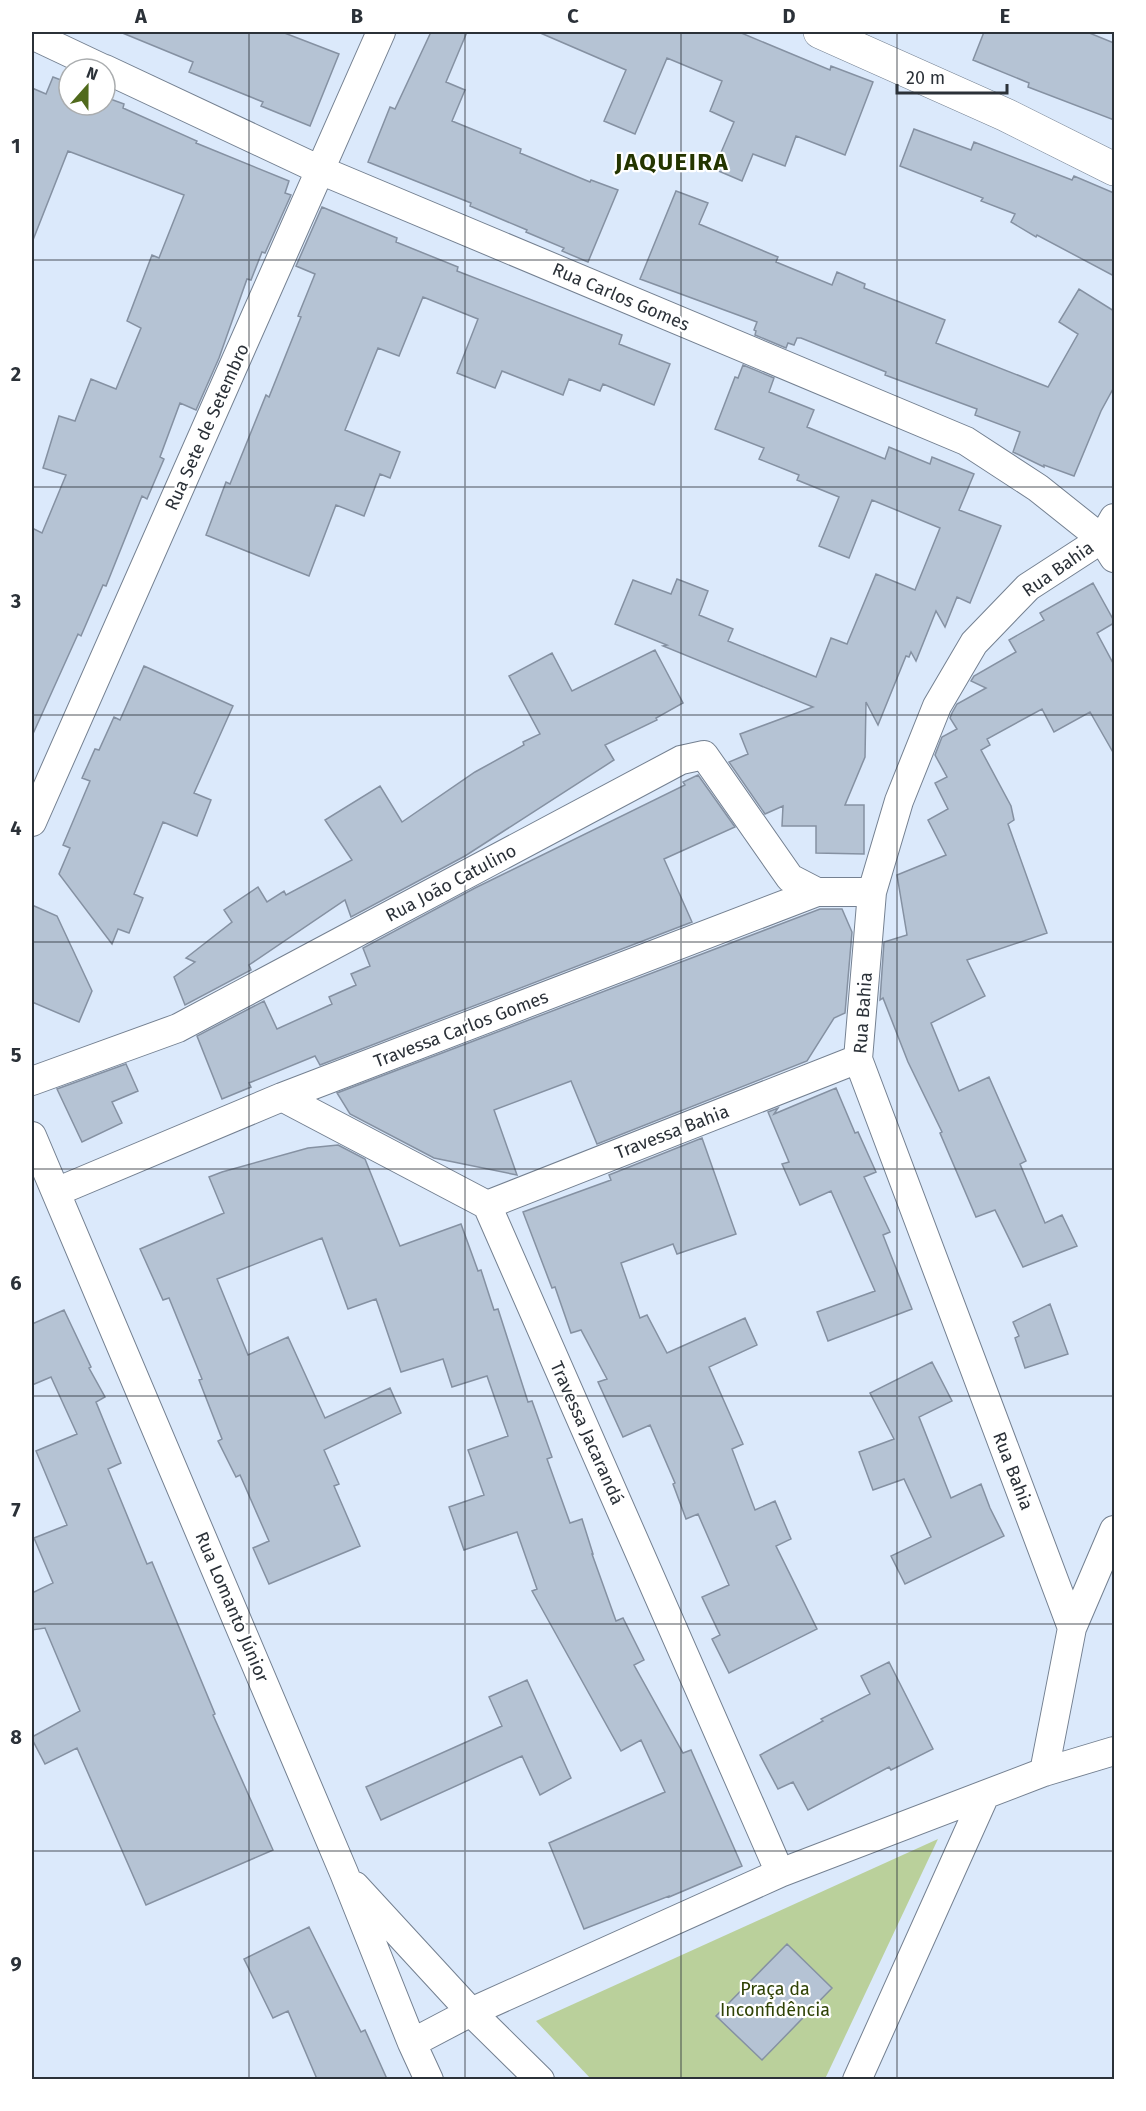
<svg xmlns="http://www.w3.org/2000/svg" width="1146" height="2111" viewBox="0 0 1146 2111" font-family="'Fira Sans',sans-serif">
	<style>
		.green { fill: #bad09b }
		.building { fill: #b5c3d4; stroke: #8591a2; stroke-width: 1.5 }
		.lines { fill: none; stroke-linecap: round; stroke-linejoin: round }
		.street-casing { stroke: #748091; stroke-width: 30 }
		.secondary-casing { stroke: #748091; stroke-width: 34 }
		.street { stroke: #fff; stroke-width: 28 }
		.secondary { stroke: #fff; stroke-width: 33 }
		.grid { fill: none; stroke: #2b3138; stroke-width: 1.5; stroke-opacity: 0.55 }
		.labels { text-anchor: middle; dominant-baseline: central; stroke-width: 4.5; stroke-linejoin: round; paint-order: stroke }
		.street-label { font-size: 18px; fill: #2b3138; stroke: #fff }
		.park-label { font-size: 18px; fill: #2f4205; stroke: #fff }
		.district-label { font-size: 24px; font-weight: bold; letter-spacing: 1.5px; fill: #243500; stroke: #fff }
		.neatline { fill: none; stroke: #2b3138; stroke-width: 2 }
		.grid-label { font-size: 20px; text-anchor: middle; font-weight: bold; fill: #2b3138 }
	</style>
	<rect width="100%" height="100%" fill="#dbe9fb"/>
	<path class="green" d="M938,1839l-113,240h-234l-55,-58z"/>
	<path class="building" d="M120,32h162l57,22 -29,72 -49,-20 2,-4 -74,-30 4,-10z
		M431,32h36l-21,50 19,8 -13,31 69,28 -1,4 70,29 1,-2 27,10 -30,72 -26,-11 2,-3 -38,-16 1,-2 -57,-24 1,-3 -103,-41 22,-55 5,2z
		M538,32h201l91,38 1,-4 42,16 -28,73 -49,-19 -11,30 -32,-12 -11,27 -28,-12 20,-47 -24,-11 12,-30 -55,-23 -32,76 -31,-13 22,-51z
		M984,32h103l27,11v77l-86,-33 1,-4 -56,-23z
		M53,77l16,6v22h36v-8l19,7 -1,4 74,33 -1,2 93,38 -4,12 6,2 -26,58 -3,-1 -11,28 -4,-1 -28,79 -23,52 -16,-7 -20,54 4,2 -17,40 -5,-3 -36,90 -3,-1 -22,51 -3,-2 -46,102v-208l10,5 24,-58 -23,-7 16,-52 16,5 16,-42 25,10 25,-61 -14,-7 25,-66 7,3 25,-63 -116,-44 -35,89h-1v-152l14,6z
		M914,129l57,21 3,-8 98,38 2,-4 40,17v83l-77,-41 -1,2 -25,-15 4,-8 -34,-13 2,-3 -83,-32z
		M676,191l32,12 -9,21 79,33 -2,5 56,23 5,-13 28,12 -1,4 81,32 -9,23 112,44 30,-53 -19,-12 20,-33 35,22v76l-13,24 -27,65 -30,-11v2l-31,-15 7,-20 -45,-17 2,-6 -92,-34 1,-3 -85,-34h-4l-3,7 -6,-2 -2,5 -31,-13 1,-4 -2,-1 3,-8 -117,-43z
		M322,207l75,31 -1,4 62,25 -1,4 165,64 -3,9 51,20 -16,41 -51,-21 -3,7 -31,-12 -6,16 -61,-24 -7,17 -38,-15 21,-54 -55,-22 -24,59 -21,-8 -33,82 55,22 -10,26 -10,-4 -16,42 -28,-11 -27,71 -103,-41 20,-53 4,2 36,-89 3,2 32,-80 -3,-1 17,-42 -19,-8z
		M743,365l31,13 -5,14 45,18 -7,17 78,32 4,-12 41,17 2,-7 42,17 -15,36 42,16 -31,77 -13,-6 -12,30 -9,-16 -20,50 -5,-9 -2,5 -3,-1 -28,69 -12,-23 -1,55 -20,48h19v49l-48,-1v-27h-34l1,-20 -18,8 -36,-52 19,-8 -8,-20 73,-27 -150,-61 4,-1 -52,-21 18,-44 38,14 6,-15 31,12 -9,24 34,14 -5,12 88,36 15,-39 16,6 29,-70 39,16 25,-62 -68,-28 -23,58 -30,-12 20,-49 -42,-17 2,-5 -40,-16 5,-11 -49,-19 20,-52 3,1z
		M1093,583l21,38v2l-17,10 17,32v89l-24,-42 -36,20 -12,-23 -55,30 3,6 -9,5 30,56 3,14 -6,4 39,109 -80,27 18,36 -54,27 28,68 30,-14 37,84 -6,3 25,59 17,-8 15,31 -54,21 -28,-57 -19,7 -36,-84 2,-1 -34,-70 -25,-64 -3,2 4,-58 23,-7 -10,-60 49,-20 -18,-35 20,-11 -13,-26 12,-6 -12,-22 7,-18 15,-8 -7,-11 2,-5 5,-9 29,-16 -15,-7 3,-5 42,-24 -7,-12 35,-20 -4,-7z
		M655,650l28,53 -27,15 1,2 -52,25 9,15 -149,96 -114,61 -6,-17 -96,65 2,5 -66,35 -11,-28 21,-15 -9,-4 46,-36 -8,-12 34,-23 9,15 17,-11 2,4 66,-35 -27,-40 55,-34 22,36 73,-50 49,-27 -1,-3 17,-8 -31,-58 43,-23 20,38z
		M144,666l89,40 -39,87 17,7 -14,36 -34,-14 -29,72 9,4 -14,35 -11,-4 -6,15 -53,-70 11,-26 -7,-3 27,-64 -8,-3 13,-29 4,1 15,-33 6,3z
		M698,775l37,52 -71,32 28,63 -372,143 -5,-9 -66,27 2,4 -29,12 -25,-63 67,-35 13,28 55,-25 -3,-7 27,-12 -5,-11 19,-8 -7,-18 112,-60 210,-103 -2,-3z
		M32,905l25,11 35,75 -13,31 -47,-20z
		M820,909h22l10,23 -7,81 -11,5 -27,43 -210,83 -26,-63 -77,29 23,65 -83,-17 -84,-44 -13,-21z
		M126,1064l12,27 -26,11 10,21 -40,19 -25,-53z
		M836,1088l19,45 3,-1 18,40 -12,5 26,55 -7,3 29,74 -84,32 -11,-29 58,-21 -44,-100 -31,14 -18,-41 7,-2 -21,-50 10,-4 -4,6z
		M702,1138l34,96 -59,20 -4,-10 -52,19 19,55 7,-3 20,38 78,-35 12,27 -48,22 34,77 -11,5 23,61 20,-9 16,38 -15,7 41,83 -88,44 -17,-34 8,-4 -18,-38 27,-12 -31,-71 -12,5 -13,-35 2,-1 -25,-58 -27,12 -25,-55 9,-3 -26,-49 -10,3 -16,-46 -3,1 -29,-76 88,-32 -2,-5z
		M338,1145l27,14 35,87 61,-22 17,47 3,-1 13,40 4,-1 30,93 4,-1 20,56 -5,2 23,64 12,-4 11,35h-1l24,67 7,-3 21,42 -10,5 49,88 8,-3 51,116 -73,31v-1l-85,33 -35,-86 116,-51 -24,-52 -20,11 -89,-160 5,-2 -20,-57 -53,18 -15,-43 35,-12 -16,-45 40,-14 -21,-60 -35,11 -9,-28 -42,13 -25,-73 -28,10 -26,-71 -105,41 31,76 40,-18 37,81 65,-30 11,25 -77,37 15,34 -5,2 26,60 -91,38 -16,-36 16,-7 -29,-66 -4,2 -18,-36 4,-2 -23,-59 3,-1 -33,-81 -6,2 -23,-51 84,-36 -15,-36 13,-5 86,-24z
		M1050,1304l18,50 -43,14 -10,-30 4,-2 -6,-14z
		M64,1310l27,57 -2,1 16,29 -9,5 25,61 -13,6 39,95 5,-2 63,152 -2,1 60,135 -127,55 -69,-157 -32,16 -13,-25v-2l48,-26 -35,-83 -13,2v-37l21,-10 -19,-45 33,-13 -31,-74 41,-17 -26,-57 -19,8v-61z
		M932,1362l20,39 -33,16 32,81 30,-14 9,24 14,28 -99,48 -14,-28 40,-19 -27,-58 -31,11 -14,-38 35,-13 -24,-46z
		M889,1662l44,87 -42,21 -2,-3 -81,43 -15,-28 -15,7 -18,-34 63,-34 -2,-2 49,-25 -9,-18z
		M527,1680l44,98 -31,17 -18,-39 -141,64 -15,-33 136,-61 -13,-29z
		M309,1927l52,105 4,-2 22,49h-70l-29,-68 -15,7 -29,-59z
		M787,1944l45,44 -70,72 -46,-44z"/>
	<g class="lines">
		<g class="street-casing">
			<path id="street" d="M32,35l72,34
				M105,69l215,101 646,271 72,47 64,51 12,19
				M32,822l349,-790
				M32,1081l146,-53 503,-268 23,-5 86,123 27,14
				M282,1097l205,108 293,668
				M32,1136l312,737 68,170 17,37
				M56,1192l226,-95 535,-205h55
				M487,1205l371,-146
				M1072,1628l-214,-569 14,-167 27,-91 38,-95 37,-63 54,-56 74,-48 12,-21
				M1044,1772l28,-144 42,-98
				M355,1886l116,126 69,68
				M412,2043l59,-31 309,-139 264,-101 70,-21
				M857,2080l128,-285"/>
		</g>
		<g class="secondary-casing">
			<path id="secondary" d="M820,32l186,83 108,54"/>
		</g>
		<use href="#street" class="street"/>
		<use href="#secondary" class="secondary"/>
	</g>
	<path class="grid" d="M249,32v2048M465,32v2048M681,32v2048M897,32v2048M32,260h1082M32,487h1082M32,715h1082M32,942h1082M32,1169h1082M32,1396h1082M32,1624h1082M32,1851h1082"/>
	<g class="labels">
		<g class="street-label">
			<text transform="translate(621 297) rotate(23)">Rua Carlos Gomes</text>
			<text transform="translate(207 427) rotate(-66)">Rua Sete de Setembro</text>
			<text transform="translate(1058 569) rotate(-35)">Rua Bahia</text>
			<text transform="translate(451 883) rotate(-28)">Rua João Catulino</text>
			<text transform="translate(863 1013) rotate(-86)">Rua Bahia</text>
			<text transform="translate(461 1029) rotate(-21)">Travessa Carlos Gomes</text>
			<text transform="translate(672 1132) rotate(-21)">Travessa Bahia</text>
			<text transform="translate(587 1433) rotate(66)">Travessa Jacarandá</text>
			<text transform="translate(1013 1471) rotate(69)">Rua Bahia</text>
			<text transform="translate(232 1607) rotate(67)">Rua Lomanto Júnior</text>
		</g>
		<g class="park-label">
			<text x="775" y="1989">Praça da<tspan x="775" dy="21">Inconfidência</tspan></text>
		</g>
		<g class="district-label">
			<text x="672" y="162">JAQUEIRA</text>
		</g>
	</g>
	<rect width="1146" height="2111" fill="none" stroke="#ffffff" stroke-width="66"/>
	<g transform="translate(87 87) rotate(21)"><circle r="28" fill="#ffffff" stroke="#aaadaf" stroke-width="1.5"/>
	<path d="M0-4.5L10 22L0 15L-10 22Z" fill="#506a1c"/>
	<text y="-9" font-size="16" font-weight="bold" text-anchor="middle" fill="#2b3138">N</text>
	</g>
	<path d="M897 84v9h110v-9" fill="none" stroke="#2b3138" stroke-width="3"/>
	<text x="906" y="84" font-size="18" fill="#2b3138" stroke="#ffffff" stroke-width="4.5" paint-order="stroke">20 m</text>
	<rect x="33" y="33" width="1080" height="2045" class="neatline"/>
	<g class="grid-label">
		<text x="141" y="23">A</text>
		<text x="357" y="23">B</text>
		<text x="573" y="23">C</text>
		<text x="789" y="23">D</text>
		<text x="1005" y="23">E</text>
		<text x="16" y="153">1</text>
		<text x="16" y="381">2</text>
		<text x="16" y="608">3</text>
		<text x="16" y="835">4</text>
		<text x="16" y="1062">5</text>
		<text x="16" y="1290">6</text>
		<text x="16" y="1517">7</text>
		<text x="16" y="1744">8</text>
		<text x="16" y="1971">9</text>
	</g>
</svg>
